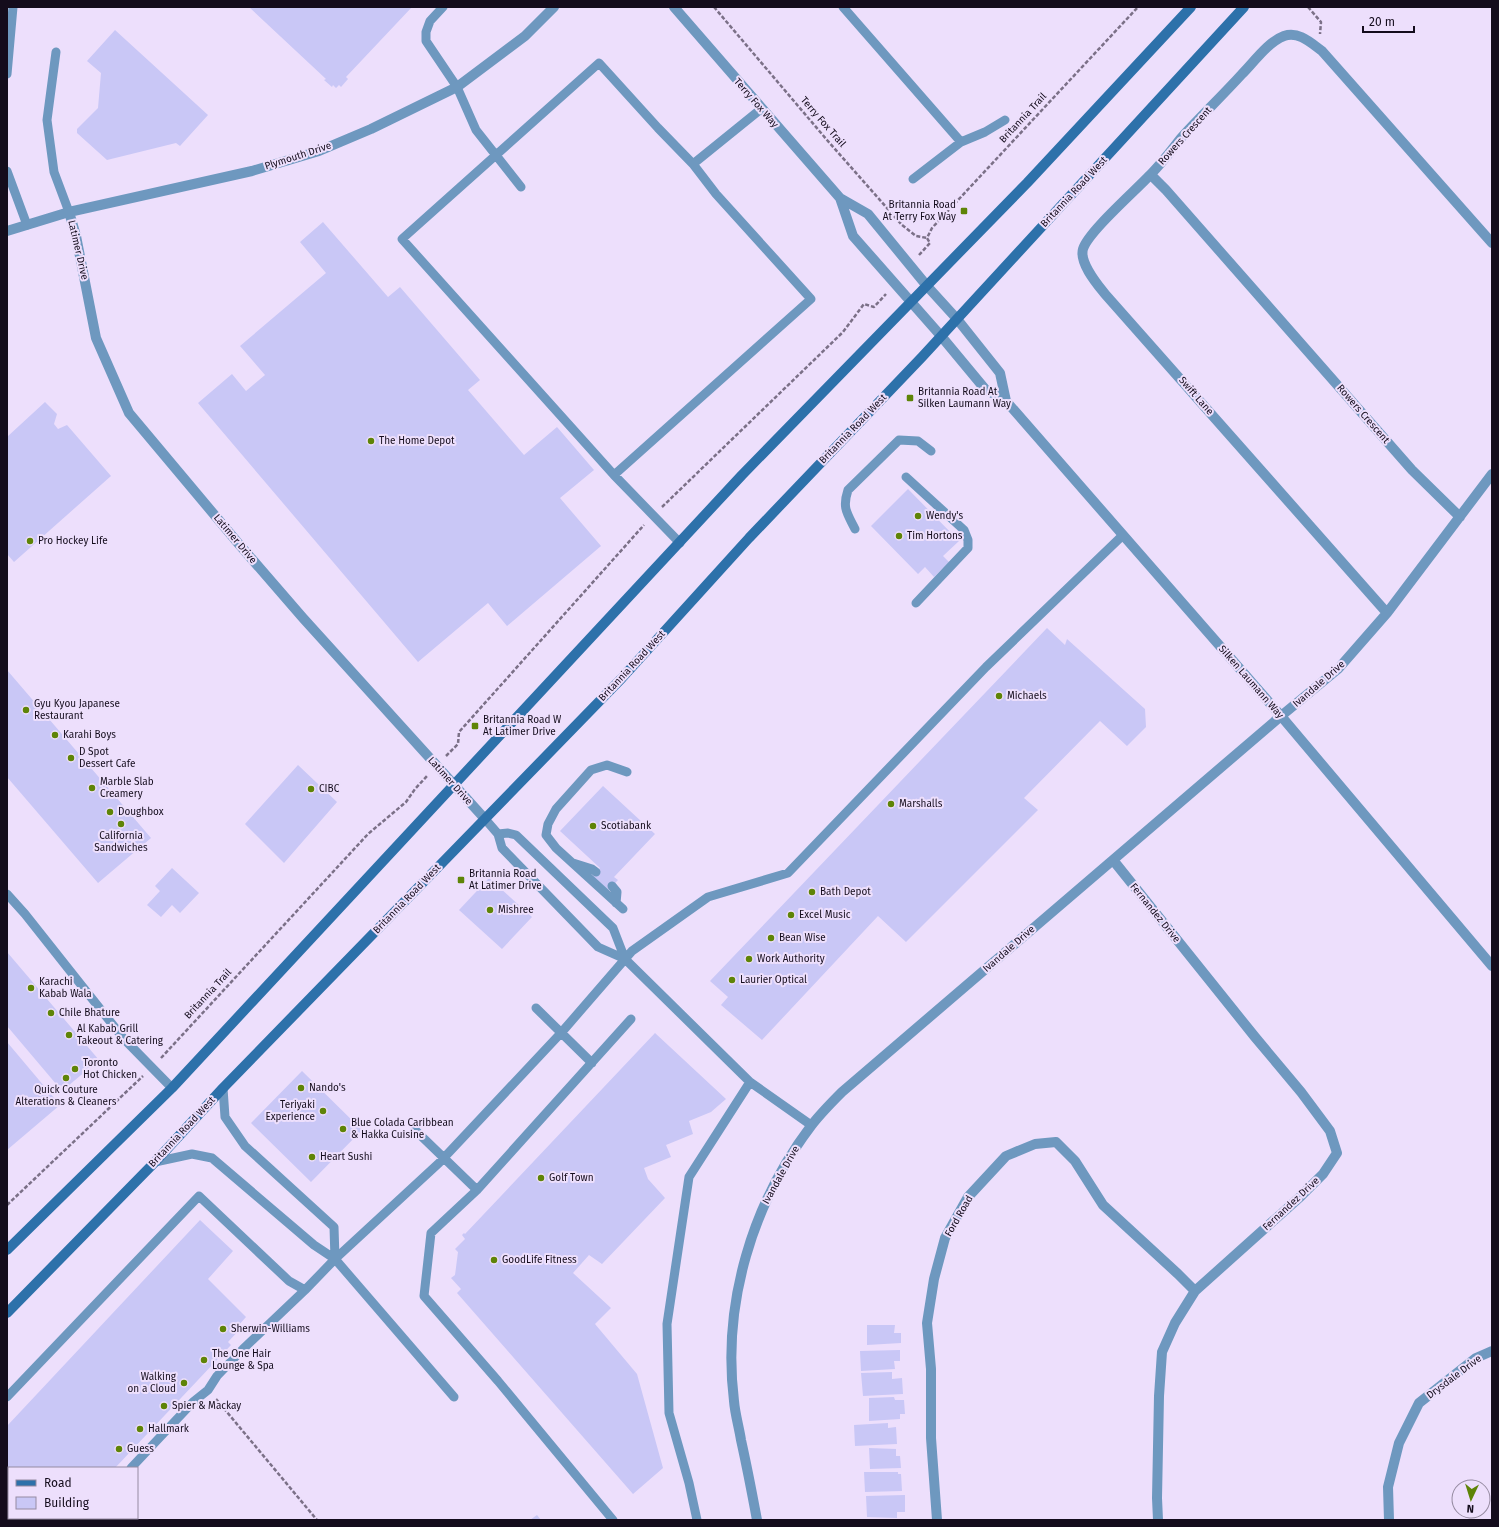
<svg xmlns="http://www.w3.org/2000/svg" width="1499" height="1527" viewBox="0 0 1499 1527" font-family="'Fira Sans',sans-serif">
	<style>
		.building { fill: #c9c7f6 }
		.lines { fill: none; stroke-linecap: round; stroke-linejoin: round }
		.path { stroke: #7b7087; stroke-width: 2.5; stroke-dasharray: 4 2; stroke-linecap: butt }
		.service { stroke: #6e98bf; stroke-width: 9 }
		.minor { stroke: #6e98bf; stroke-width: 10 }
		.tertiary { stroke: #6e98bf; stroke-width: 10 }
		.secondary { stroke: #2d71aa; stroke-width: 10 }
		.poi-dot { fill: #5e8407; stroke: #eddffc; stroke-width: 1.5 }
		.labels { text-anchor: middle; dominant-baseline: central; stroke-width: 4; stroke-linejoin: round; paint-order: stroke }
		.street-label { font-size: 10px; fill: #140c1c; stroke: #eddffc }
		.poi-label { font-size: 10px; fill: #140c1c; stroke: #eddffc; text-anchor: start }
	</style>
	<rect width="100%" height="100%" fill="#eddffc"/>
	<path class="building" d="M249,7h163l-66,70 2,2 -7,8 -2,-2 -3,3 -3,-3 -1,2 -8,-7 2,-1z
		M115,30l93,85 -28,31 -4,-3 -69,17 -30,-27v-4l21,-21 3,-35 -14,-12z
		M323,222l65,75 12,-10 80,93 -12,10 56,65 33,-28 37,43 -34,28 41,48 -94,80 -19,-23 -70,59 -220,-259 34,-29 14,17 19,-16 -25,-29 86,-73 -26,-31z
		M45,402l12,12 -3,10 4,5 9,-4 44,51 -97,86 -7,-8v-117z
		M908,489l51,52 -16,15 6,6 -15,15 -9,-10 -7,7 -47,-48z
		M1047,628l18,17 2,-6 78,70 1,18 -19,19 -27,-25 -76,77 14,12 -132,132 -28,-26 -116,124 -41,-35 7,-8 -18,-16z
		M7,670l144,168 -53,45 -91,-106z
		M298,765l39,37 -53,61 -39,-39z
		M603,786l52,48 -41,43 4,3 -10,11 -16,-15 8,-8 -40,-37z
		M172,868l27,25 -19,20 -8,-8 -11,12 -14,-12 13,-14 -5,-5z
		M489,878l43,39 -30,32 -43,-39z
		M7,952l92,108 -37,31 -55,-65z
		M655,1033l71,66 -15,13 -22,9 4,13 -27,11 5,12 -27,11 4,11 17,19 -63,66 -13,-9 -16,18 38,35 -16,16 42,50 26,94 -30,26 -176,-201 4,-4 -10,-11 4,-3 3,-23 -3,-3 10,-10 -3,-4 2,-2 1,1z
		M7,1042l53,63 -53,45z
		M302,1071l60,59 -51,52 -60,-59z
		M200,1220l33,31 -25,28 38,38 -8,9 3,2 -13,14 3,3 -116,123h-106v50h59l-2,2h-59v-94z
		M867,1325h28l-1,8h7v10l-34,2z
		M900,1350v11h-6l1,8 -34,2 -1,-20z
		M892,1372v7l10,-1 1,16 -40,2 -2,-23z
		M894,1397l1,3h9l1,14h-5v5l-31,2v-23z
		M888,1423v5l8,-1 1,17 -42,2 -1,-21z
		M869,1448l27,1v7h4l1,12 -31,1z
		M864,1472h34v2h3l1,17 -37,1z
		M905,1495v17h-8v6l-30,-1 -1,-21z
		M537,1515l4,5h-11z"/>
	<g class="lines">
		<path class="path" d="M714,7l113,133 75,85 14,11 11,2
			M1308,7l13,15 -1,12
			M919,255l11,-12 -3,-5 5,-10 206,-221
			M662,507l181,-175 21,-28 10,3 12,-13
			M446,756l12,-12 1,-12 185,-207
			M161,1058l207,-224 38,-32 9,-13 12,-13
			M7,1205l136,-129
			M216,1399l101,121"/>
		<path class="service" d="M443,7l-13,14 -4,11v9l31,46 19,43 45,57
			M843,7l118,135
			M56,52l-9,68 7,52 15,40
			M599,63l59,65 35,36 23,30 95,105 -197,176 -212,-236z
			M7,74l6,-67
			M693,164l68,-55
			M7,171l20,54
			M913,179l48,-37 24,-10 20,-12
			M614,475l66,68
			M906,477l58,53 4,10v8l-52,55
			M855,529c-8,-16 -13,-21 -7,-39l51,-50 19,1 13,10
			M485,819l13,15 4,14 96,99 27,12 125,123
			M498,834l10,-1 8,2 97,93 12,31
			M573,863l19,6 4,3
			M612,886l5,6 -1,11
			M7,894l18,20 99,125 48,49
			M623,909l-67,-61 -10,-13 2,-11 8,-15 35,-39 16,-5 20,7
			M536,1008l56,55
			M223,1088l2,29 20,29 89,81 1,32
			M415,1130l62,60
			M155,1162l37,-8 20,4 102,87 21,14 119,138
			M7,1397l192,-201 90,85 16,9
			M131,1468l62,-66 15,-12 9,-14 26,-27 62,-59 30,-31 104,-96 122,-130 71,-82 76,-54 80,-24 198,-206 136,-131
			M81,1520l2,-2
			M613,1520l-115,-139 -74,-85 7,-63 46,-43 154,-171
			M697,1520l-8,-37 -20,-70 -2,-89 22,-147 61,-95 61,43"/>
		<path class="minor" d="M1151,175l15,15 246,280 48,47
			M69,212l7,24 20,102 33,75 109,130 65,75 182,201
			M7,231l62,-19 183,-41 67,-20 52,-22 86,-42 68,-51 29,-29
			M1387,613l-282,-319c-8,-10 -26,-31 -22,-45 5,-17 52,-58 67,-74 11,-11 21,-24 31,-37 20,-22 41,-42 61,-64 12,-12 26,-32 42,-38 15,-5 27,7 38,15l170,192
			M1113,860l142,177 46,55 29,39 7,22 -14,21 -23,23 -105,94 -20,32 -13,29 -3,44 -2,102 1,22
			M757,1520c-5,-27 -10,-53 -16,-80 -2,-13 -6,-26 -7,-39 -12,-97 18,-197 77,-275 9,-12 20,-23 31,-34l439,-376 57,-47 49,-56 105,-139
			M937,1520l-6,-82v-69l-4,-46 7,-44 11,-41 23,-41 38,-41 29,-12 21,-2 19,19 28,44 75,69 17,17
			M1389,1520l-1,-33 11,-44 20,-40 57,-45 16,-7"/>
		<path class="tertiary" d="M674,7l166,191 28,16 59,72 30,33 43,54 6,28
			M840,198l13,38 88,100 44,53 21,12 275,315 211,250"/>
		<path class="secondary" d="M7,1250l165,-162 570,-613 285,-292 164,-176
			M7,1313l148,-151 68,-74 399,-410 127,-140 173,-181 322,-350"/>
	</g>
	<g class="poi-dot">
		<rect x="960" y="207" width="8" height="8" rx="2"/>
		<rect x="906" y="394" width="8" height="8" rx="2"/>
		<circle cx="371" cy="441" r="4"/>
		<circle cx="918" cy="516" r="4"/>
		<circle cx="899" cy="536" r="4"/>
		<circle cx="30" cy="541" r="4"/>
		<circle cx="999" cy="696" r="4"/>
		<circle cx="26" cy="710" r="4"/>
		<rect x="471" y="722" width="8" height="8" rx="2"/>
		<circle cx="55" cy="735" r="4"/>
		<circle cx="71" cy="758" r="4"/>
		<circle cx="92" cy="788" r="4"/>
		<circle cx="311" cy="789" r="4"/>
		<circle cx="891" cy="804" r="4"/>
		<circle cx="110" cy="812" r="4"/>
		<circle cx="121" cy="824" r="4"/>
		<circle cx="593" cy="826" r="4"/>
		<rect x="457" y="876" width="8" height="8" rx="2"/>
		<circle cx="812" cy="892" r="4"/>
		<circle cx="490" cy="910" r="4"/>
		<circle cx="791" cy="915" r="4"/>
		<circle cx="771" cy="938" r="4"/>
		<circle cx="749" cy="959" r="4"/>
		<circle cx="732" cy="980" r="4"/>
		<circle cx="31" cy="988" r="4"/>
		<circle cx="51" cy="1013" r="4"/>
		<circle cx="69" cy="1035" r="4"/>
		<circle cx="75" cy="1069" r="4"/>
		<circle cx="66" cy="1078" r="4"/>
		<circle cx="301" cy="1088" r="4"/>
		<circle cx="323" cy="1111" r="4"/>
		<circle cx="343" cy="1129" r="4"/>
		<circle cx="312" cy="1157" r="4"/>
		<circle cx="541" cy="1178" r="4"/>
		<circle cx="494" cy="1260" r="4"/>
		<circle cx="223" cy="1329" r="4"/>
		<circle cx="204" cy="1360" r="4"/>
		<circle cx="184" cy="1383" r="4"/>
		<circle cx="164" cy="1406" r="4"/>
		<circle cx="140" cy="1429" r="4"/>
		<circle cx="119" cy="1449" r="4"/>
	</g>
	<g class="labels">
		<g class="street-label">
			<text transform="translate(756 103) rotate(49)">Terry Fox Way</text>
			<text transform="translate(1023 118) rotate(-47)">Britannia Trail</text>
			<text transform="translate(823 122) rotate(49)">Terry Fox Trail</text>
			<text transform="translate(1185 136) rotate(-48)">Rowers Crescent</text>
			<text transform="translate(298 156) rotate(-18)">Plymouth Drive</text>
			<text transform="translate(1074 192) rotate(-47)">Britannia Road West</text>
			<text transform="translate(78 250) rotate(77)">Latimer Drive</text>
			<text transform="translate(1196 396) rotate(49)">Swift Lane</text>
			<text transform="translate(1363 414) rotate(49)">Rowers Crescent</text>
			<text transform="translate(853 429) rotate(-46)">Britannia Road West</text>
			<text transform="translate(235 539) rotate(50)">Latimer Drive</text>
			<text transform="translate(632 666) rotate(-47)">Britannia Road West</text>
			<text transform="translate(1251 682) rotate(49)">Silken Laumann Way</text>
			<text transform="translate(1319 684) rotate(-41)">Ivandale Drive</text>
			<text transform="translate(450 781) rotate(48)">Latimer Drive</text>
			<text transform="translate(407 899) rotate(-46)">Britannia Road West</text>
			<text transform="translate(1155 913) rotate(51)">Fernandez Drive</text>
			<text transform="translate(1009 949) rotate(-41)">Ivandale Drive</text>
			<text transform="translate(208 994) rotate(-47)">Britannia Trail</text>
			<text transform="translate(182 1132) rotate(-47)">Britannia Road West</text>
			<text transform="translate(781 1175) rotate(-61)">Ivandale Drive</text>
			<text transform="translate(1291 1204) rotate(-43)">Fernandez Drive</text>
			<text transform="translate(959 1216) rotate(-60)">Ford Road</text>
			<text transform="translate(1454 1377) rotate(-37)">Drysdale Drive</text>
		</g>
		<g class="poi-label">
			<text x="956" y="205" text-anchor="end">Britannia Road<tspan x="956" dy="12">At Terry Fox Way</tspan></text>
			<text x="918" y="392">Britannia Road At<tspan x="918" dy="12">Silken Laumann Way</tspan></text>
			<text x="379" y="441">The Home Depot</text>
			<text x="926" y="516">Wendy's</text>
			<text x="907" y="536">Tim Hortons</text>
			<text x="38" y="541">Pro Hockey Life</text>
			<text x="1007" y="696">Michaels</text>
			<text x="34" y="704">Gyu Kyou Japanese<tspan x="34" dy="12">Restaurant</tspan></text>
			<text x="483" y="720">Britannia Road W<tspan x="483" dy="12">At Latimer Drive</tspan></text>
			<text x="63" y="735">Karahi Boys</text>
			<text x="79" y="752">D Spot<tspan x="79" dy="12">Dessert Cafe</tspan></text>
			<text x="100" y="782">Marble Slab<tspan x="100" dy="12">Creamery</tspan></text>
			<text x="319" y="789">CIBC</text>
			<text x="899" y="804">Marshalls</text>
			<text x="118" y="812">Doughbox</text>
			<text x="601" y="826">Scotiabank</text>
			<text x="121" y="836" text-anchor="middle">California<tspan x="121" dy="12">Sandwiches</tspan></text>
			<text x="469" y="874">Britannia Road<tspan x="469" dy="12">At Latimer Drive</tspan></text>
			<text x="820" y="892">Bath Depot</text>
			<text x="498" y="910">Mishree</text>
			<text x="799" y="915">Excel Music</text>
			<text x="779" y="938">Bean Wise</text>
			<text x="757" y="959">Work Authority</text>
			<text x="740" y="980">Laurier Optical</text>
			<text x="39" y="982">Karachi<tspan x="39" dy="12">Kabab Wala</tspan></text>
			<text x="59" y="1013">Chile Bhature</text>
			<text x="77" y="1029">Al Kabab Grill<tspan x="77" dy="12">Takeout &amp; Catering</tspan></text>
			<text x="83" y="1063">Toronto<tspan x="83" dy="12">Hot Chicken</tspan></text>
			<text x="309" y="1088">Nando's</text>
			<text x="66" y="1090" text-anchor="middle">Quick Couture<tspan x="66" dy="12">Alterations &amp; Cleaners</tspan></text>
			<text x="315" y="1105" text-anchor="end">Teriyaki<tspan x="315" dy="12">Experience</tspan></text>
			<text x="351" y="1123">Blue Colada Caribbean<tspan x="351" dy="12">&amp; Hakka Cuisine</tspan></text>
			<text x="320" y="1157">Heart Sushi</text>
			<text x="549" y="1178">Golf Town</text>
			<text x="502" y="1260">GoodLife Fitness</text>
			<text x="231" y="1329">Sherwin-Williams</text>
			<text x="212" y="1354">The One Hair<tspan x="212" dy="12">Lounge &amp; Spa</tspan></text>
			<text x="176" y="1377" text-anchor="end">Walking<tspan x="176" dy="12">on a Cloud</tspan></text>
			<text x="172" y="1406">Spier &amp; Mackay</text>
			<text x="148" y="1429">Hallmark</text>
			<text x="127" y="1449">Guess</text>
		</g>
	</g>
	<rect width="1499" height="1527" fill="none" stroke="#140c1c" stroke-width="16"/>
	<rect x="8" y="1467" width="130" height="52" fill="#eddffc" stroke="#968ba2"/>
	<rect x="16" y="1480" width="20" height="6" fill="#2d71aa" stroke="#968ba2"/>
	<text x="44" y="1487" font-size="12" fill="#140c1c">Road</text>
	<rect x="16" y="1497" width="20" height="12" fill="#c9c7f6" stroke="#968ba2"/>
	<text x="44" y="1507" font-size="12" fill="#140c1c">Building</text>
	<g transform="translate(1471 1499) rotate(184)"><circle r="19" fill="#eddffc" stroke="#968ba2"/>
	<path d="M0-3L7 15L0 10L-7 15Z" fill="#5e8407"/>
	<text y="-6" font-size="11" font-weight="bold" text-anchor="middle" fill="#140c1c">N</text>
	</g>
	<path d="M1363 26v6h51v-6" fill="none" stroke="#140c1c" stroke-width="2"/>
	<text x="1369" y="26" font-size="12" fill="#140c1c" stroke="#eddffc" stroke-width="3" paint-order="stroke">20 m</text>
</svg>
